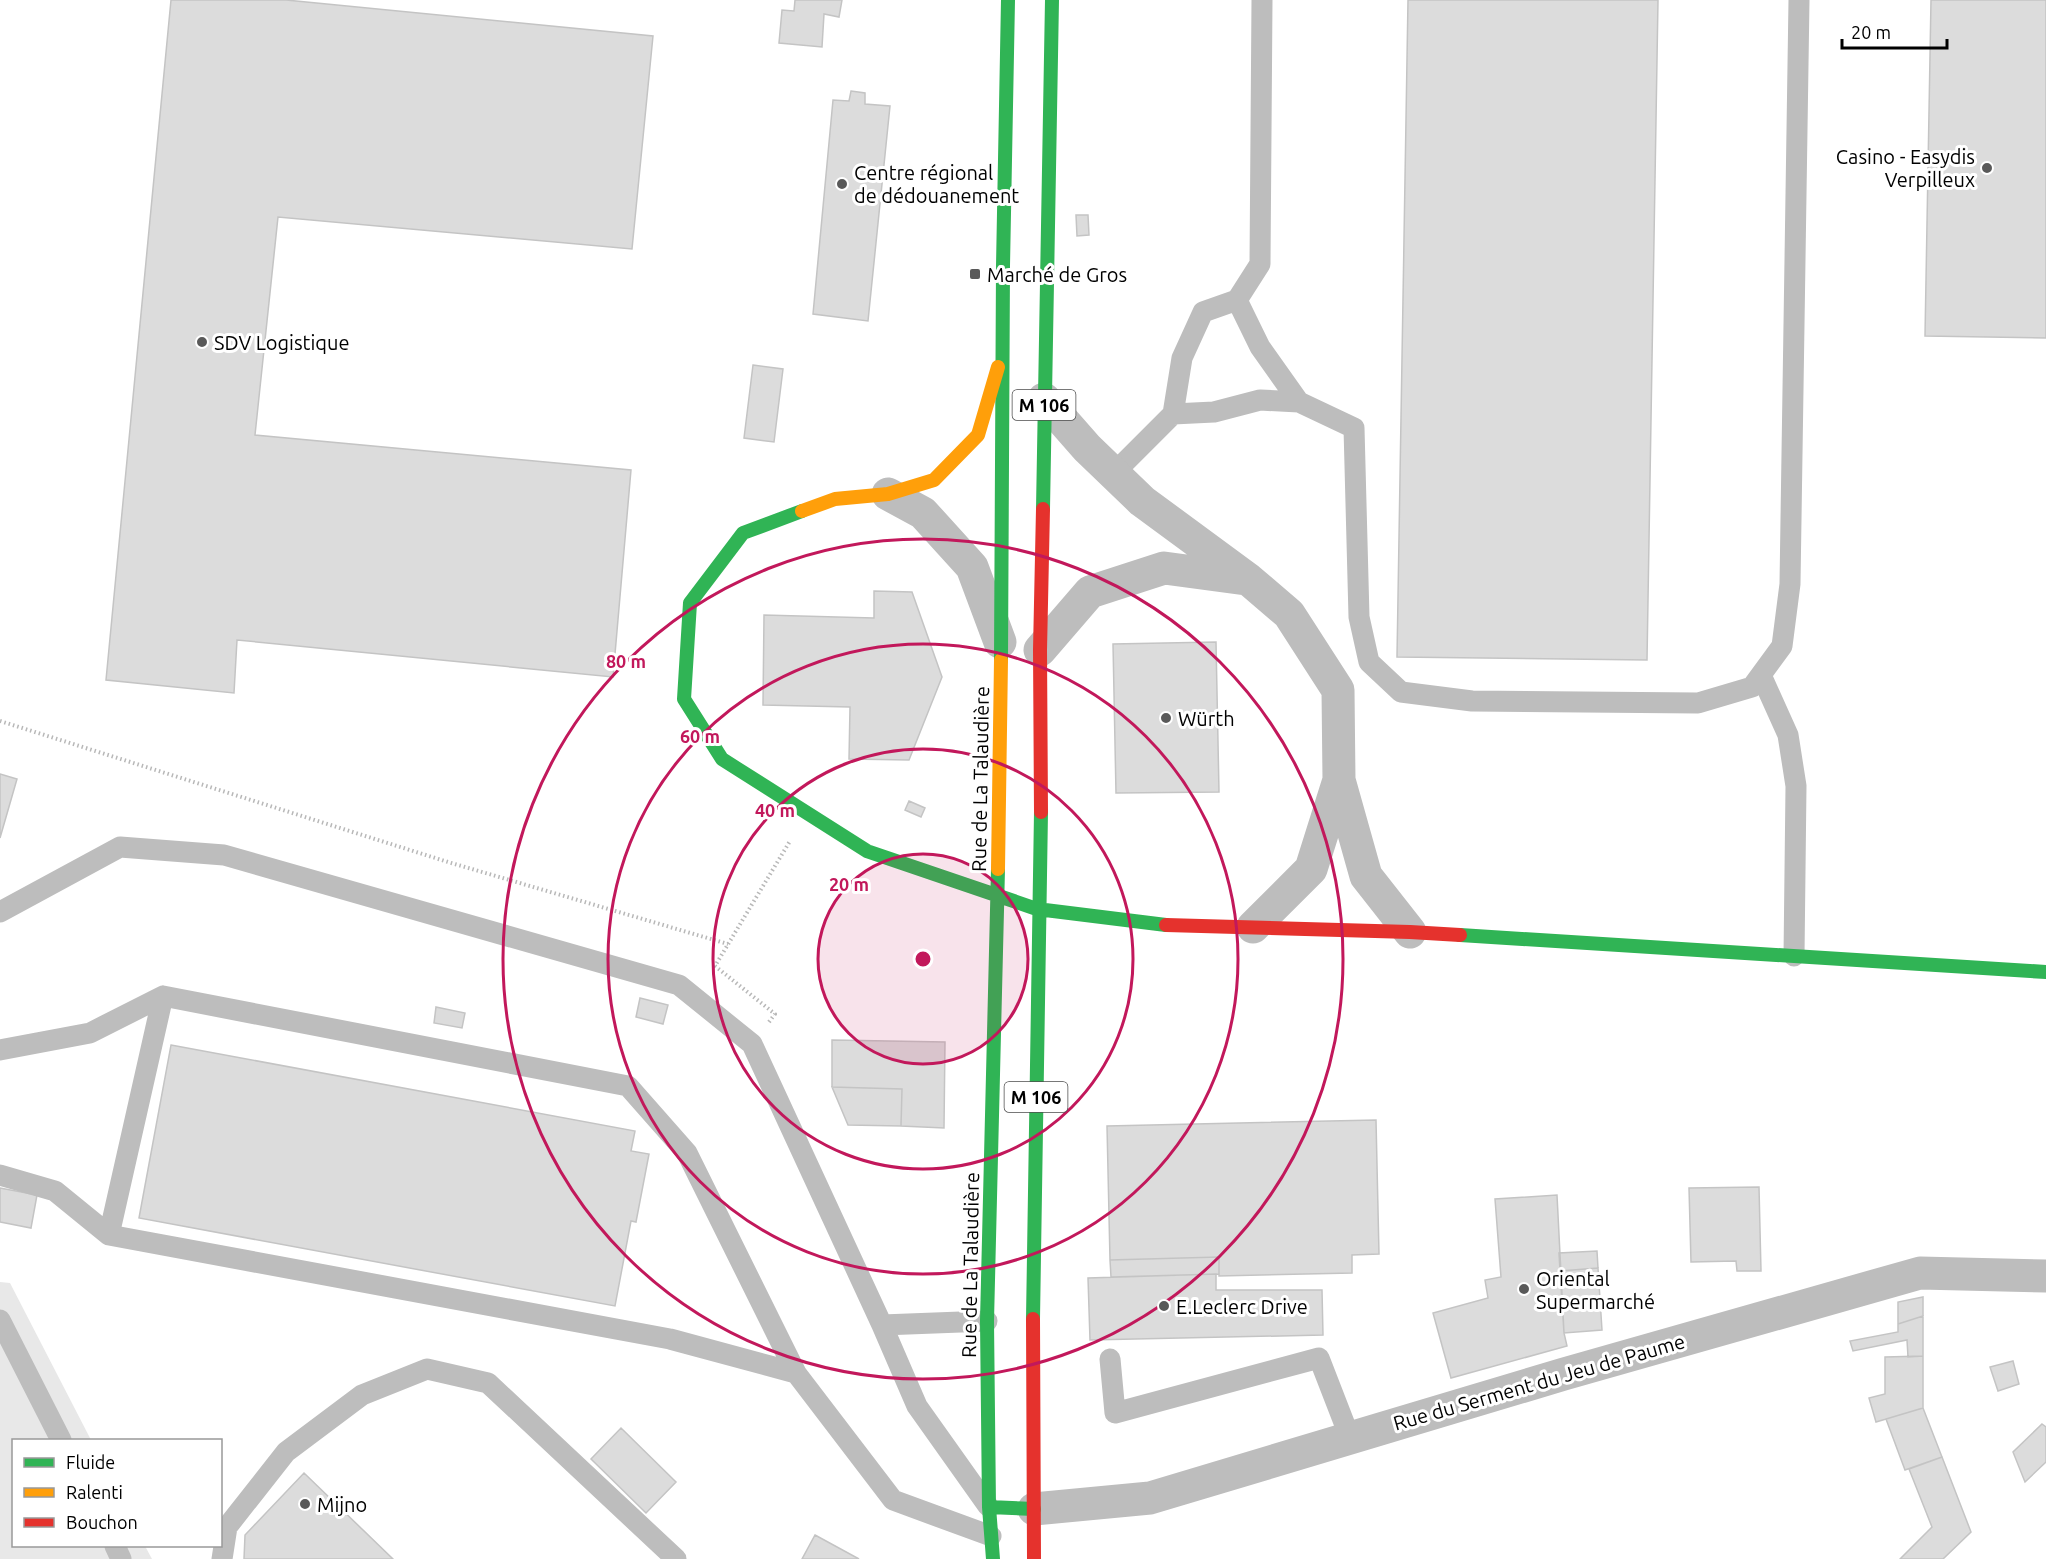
<svg xmlns="http://www.w3.org/2000/svg" width="2046" height="1559" viewBox="0 0 2046 1559" font-family="Ubuntu,sans-serif">
	<style>
		.green { fill: #e8e8e8 }
		.building { fill: #dcdcdc; stroke: #c4c4c4; stroke-width: 1.5 }
		.lines { fill: none; stroke-linecap: round; stroke-linejoin: round }
		.path { stroke: #b8b8b8; stroke-width: 4; stroke-dasharray: 1.5 3; stroke-linecap: butt }
		.lane { stroke: #bdbdbd; stroke-width: 21 }
		.street { stroke: #bdbdbd; stroke-width: 33 }
		.fast { stroke: #30b455; stroke-width: 14 }
		.slow { stroke: #ff9f0a; stroke-width: 14 }
		.jam { stroke: #e5322d; stroke-width: 14 }
		.ring { fill: none; stroke: #c2185b; stroke-width: 3 }
		.poi-dot { fill: #595959; stroke: #fff; stroke-width: 2 }
		.labels { text-anchor: middle; dominant-baseline: central; stroke-width: 6; stroke-linejoin: round; paint-order: stroke }
		.shield { fill: #fff; stroke: #4c4c4c; stroke-width: 1.5 }
		.shield-label { font-size: 18px; font-weight: bold; fill: #000 }
		.poi-label { font-size: 20px; fill: #000; stroke: #fff; text-anchor: start }
		.street-label { font-size: 20px; fill: #000; stroke: #fff }
		.centre { fill: #c2185b; stroke: #fff; stroke-width: 3 }
		.ring-label { font-size: 18px; text-anchor: middle; font-weight: bold; fill: #c2185b; stroke: #fff; stroke-width: 6; stroke-linejoin: round; paint-order: stroke }
	</style>
	<rect width="100%" height="100%" fill="#fff"/>
	<path class="green" d="M0,1282l10,1 81,157h-77v106h131l7,13h-152z"/>
	<path class="building" d="M171,0h115l367,36 -21,213 -354,-32 -23,218 376,35 -18,207 -376,-37 -3,53 -128,-13z
		M795,0h47l-3,17 -15,-3 -2,33 -43,-4 3,-33 12,1z
		M1408,0h250l-11,660 -250,-3z
		M1931,0h115v338l-121,-2z
		M851,91l14,2v11l25,2 -22,215 -55,-7 20,-214 16,1z
		M1076,215h12l1,20 -12,1z
		M753,365l30,4 -9,73 -30,-4z
		M874,591l38,1 30,85 -33,83 -60,-1 1,-52 -87,-2 1,-90 110,3z
		M1216,642l3,150 -103,1 -3,-149z
		M0,774l17,5 -17,59z
		M909,801l16,7 -4,9 -16,-7z
		M640,998l28,7 -5,19 -27,-7z
		M436,1007l29,6 -3,15 -28,-5z
		M832,1040l113,2 -1,86 -43,-2 1,-37 -70,-2z
		M171,1045l464,86 -4,20 18,3 -13,68 -5,-1 -16,85 -476,-88z
		M832,1087l70,2 -1,37 -53,-1z
		M1376,1120l3,134 -27,1v18l-133,3v-19l-109,3 -3,-134z
		M1759,1187l2,84h-24l-1,-10 -45,1 -2,-74z
		M0,1188l37,7 -6,33 -31,-6z
		M1557,1195l7,138 3,13 -116,32 -18,-65 55,-15 -3,-18 16,-3 -6,-78z
		M1597,1251l1,17 -38,3 -1,-18z
		M1219,1257v17l-108,3 -1,-17z
		M1598,1268l4,62 -38,3 -4,-62z
		M1216,1274v16h106l1,45 -233,5 -2,-62z
		M1923,1297v19l-25,8v-22z
		M1923,1316v40l-15,1 -1,-17 -54,11 -3,-10 48,-9v-8z
		M1923,1356v52l-47,14 -7,-24 16,-4v-37z
		M2013,1361l6,23 -21,7 -8,-24z
		M1923,1408l19,49 -37,13 -19,-51z
		M2042,1424l4,3v35l-21,20 -12,-30z
		M621,1428l55,54 -30,31 -55,-54z
		M1942,1457l29,75 -28,27h-43l32,-32 -23,-58z
		M304,1473l89,86h-149l1,-24z
		M815,1535l44,24h-57z"/>
	<g class="lines">
		<path class="path" d="M0,721l448,141 280,82
			M769,1022l6,-8 -60,-48 75,-125"/>
		<path class="lane" d="M1262,0l-2,264 -23,36 -34,12 -21,46 -9,56 41,-2 46,-12 39,2 55,26 5,189 10,45 32,30 71,9 226,2 54,-16 30,-41 8,-62 9,-584
			M1237,300l23,47 39,55
			M1113,474l60,-60
			M1761,675l27,60 8,51 -2,170
			M0,912l120,-65 104,8 455,130 73,59 130,281 35,81 71,100
			M0,1050l90,-17 73,-37
			M0,1175l55,16 54,44
			M0,1320l61,120
			M882,1325l105,-4
			M1110,1359l5,54 204,-55 31,80
			M796,1373l-109,-220 -59,-67 -465,-90 -54,239 561,104 126,34 97,127 98,36
			M115,1546l6,13
			M222,1559l5,-32 59,-75 76,-57 65,-26 61,14 188,176"/>
		<path class="street" d="M1044,399l43,49 55,53 106,78 41,35 49,76 1,90 27,96 44,56
			M888,494l35,19 49,54 28,75
			M1040,650l50,-58 74,-24 82,11
			M1253,927l58,-58 28,-89
			M1034,1509l116,-11 414,-124 356,-101 126,3"/>
		<path class="fast" d="M1043,509l9,-509
			M802,511l-59,22 -53,70 -6,96 38,60 145,92 170,58 129,16
			M1001,660l2,-394 5,-266
			M1460,935l586,37
			M1033,1319l8,-507
			M989,1507l45,2
			M993,1559l-4,-52 -2,-186 11,-452"/>
		<path class="slow" d="M802,511l33,-12 53,-5 46,-14 44,-45 20,-68
			M998,869l3,-209"/>
		<path class="jam" d="M1041,812l-1,-162 3,-141
			M1166,925l244,7 50,3
			M1033,1319l1,240"/>
	</g>
	<circle cx="923" cy="959" r="105" fill="#c2185b" fill-opacity=".12"/>
	<g class="ring">
		<circle cx="923" cy="959" r="105"/>
		<circle cx="923" cy="959" r="210"/>
		<circle cx="923" cy="959" r="315"/>
		<circle cx="923" cy="959" r="420"/>
	</g>
	<g class="poi-dot">
		<circle cx="1987" cy="168" r="6"/>
		<circle cx="842" cy="184" r="6"/>
		<rect x="969" y="268" width="12" height="12" rx="3"/>
		<circle cx="202" cy="342" r="6"/>
		<circle cx="1166" cy="718" r="6"/>
		<circle cx="1524" cy="1289" r="6"/>
		<circle cx="1164" cy="1306" r="6"/>
		<circle cx="305" cy="1504" r="6"/>
	</g>
	<g class="labels">
		<g class="shield">
			<rect x="1012.5" y="390" width="63" height="30" rx="4.5"/>
			<rect x="1004.5" y="1082" width="63" height="30" rx="4.5"/>
		</g>
		<g class="shield-label">
			<text x="1044" y="405">M 106</text>
			<text x="1036" y="1097">M 106</text>
		</g>
		<g class="poi-label">
			<text x="1975" y="156" text-anchor="end">Casino - Easydis<tspan x="1975" dy="23">Verpilleux</tspan></text>
			<text x="854" y="172">Centre régional<tspan x="854" dy="23">de dédouanement</tspan></text>
			<text x="987" y="274">Marché de Gros</text>
			<text x="214" y="342">SDV Logistique</text>
			<text x="1178" y="718">Würth</text>
			<text x="1536" y="1278">Oriental<tspan x="1536" dy="23">Supermarché</tspan></text>
			<text x="1176" y="1306">E.Leclerc Drive</text>
			<text x="317" y="1504">Mijno</text>
		</g>
		<g class="street-label">
			<text transform="translate(980 779) rotate(-89)">Rue de La Talaudière</text>
			<text transform="translate(970 1265) rotate(-89)">Rue de La Talaudière</text>
			<text transform="translate(1539 1382) rotate(-16)">Rue du Serment du Jeu de Paume</text>
		</g>
	</g>
	<circle cx="923" cy="959" r="9" class="centre"/>
	<g class="ring-label">
		<text x="626" y="668">80 m</text>
		<text x="700" y="743">60 m</text>
		<text x="775" y="817">40 m</text>
		<text x="849" y="891">20 m</text>
	</g>
	<rect x="12" y="1439" width="210" height="108" fill="#ffffff" stroke="#999999" stroke-width="1.5"/>
	<rect x="24" y="1458" width="30" height="9" fill="#30b455" stroke="#999999" stroke-width="1.5"/>
	<text x="66" y="1469" font-size="18" fill="#000000">Fluide</text>
	<rect x="24" y="1488" width="30" height="9" fill="#ff9f0a" stroke="#999999" stroke-width="1.5"/>
	<text x="66" y="1499" font-size="18" fill="#000000">Ralenti</text>
	<rect x="24" y="1518" width="30" height="9" fill="#e5322d" stroke="#999999" stroke-width="1.5"/>
	<text x="66" y="1529" font-size="18" fill="#000000">Bouchon</text>
	<path d="M1842 39v9h105v-9" fill="none" stroke="#000000" stroke-width="3"/>
	<text x="1851" y="39" font-size="18" fill="#000000" stroke="#ffffff" stroke-width="4.5" paint-order="stroke">20 m</text>
</svg>
